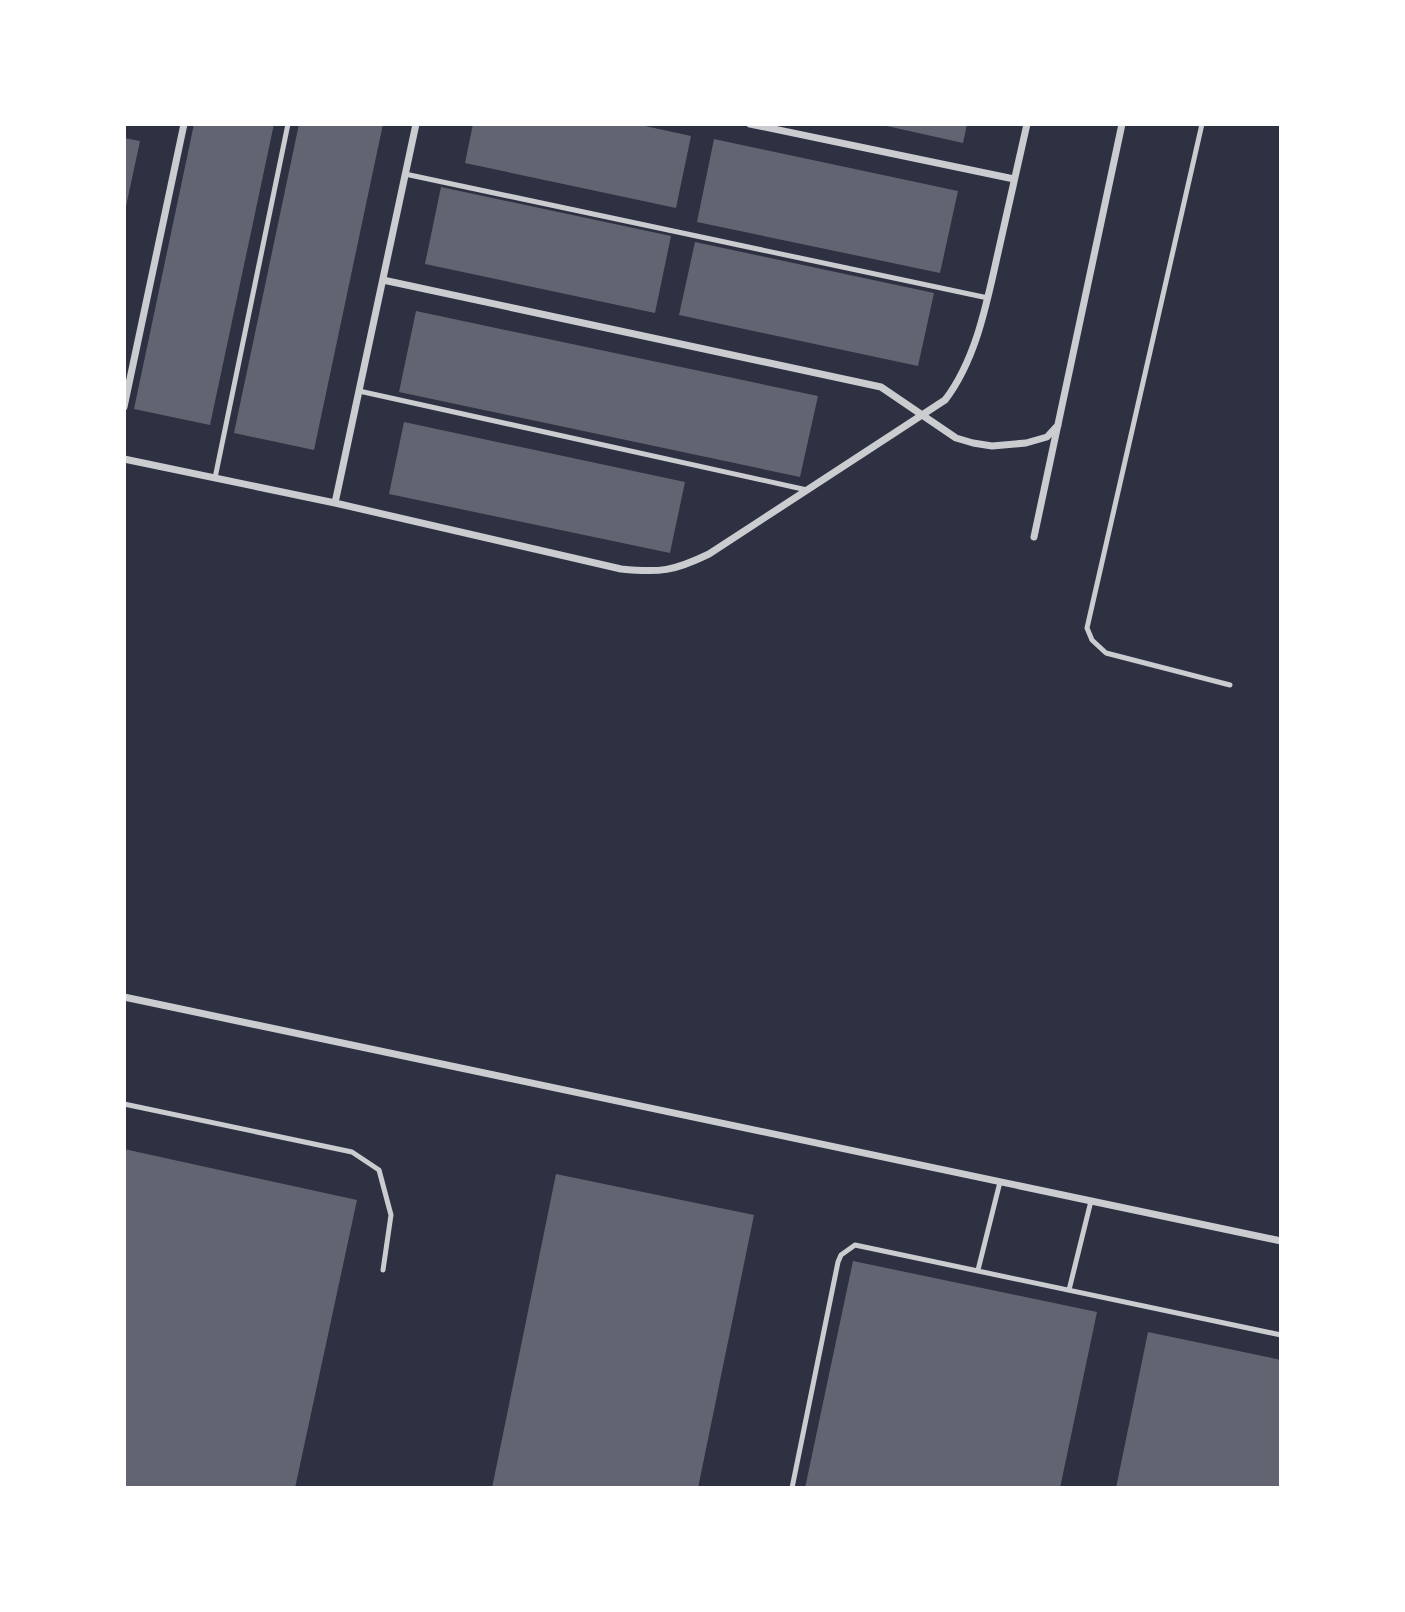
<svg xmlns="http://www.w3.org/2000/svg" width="1405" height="1612" viewBox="0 0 1405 1612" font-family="'DM Sans',sans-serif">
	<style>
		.building { fill: #626471 }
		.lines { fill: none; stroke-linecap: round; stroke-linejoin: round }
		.service { stroke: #caccd0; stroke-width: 5 }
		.minor { stroke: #caccd0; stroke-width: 7 }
	</style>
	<rect width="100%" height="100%" fill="#2d3142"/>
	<path class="building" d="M194,124h80l-64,301 -76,-16z
		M299,124h84l-69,326 -80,-17z
		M473,124h163l55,12 -15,72 -211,-45z
		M878,124h89l-4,19z
		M124,138l16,3 -15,70h-1z
		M714,139l244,52 -18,82 -243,-51z
		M441,187l230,49 -16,77 -230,-49z
		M695,242l239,51 -16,73 -239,-51z
		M416,311l402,85 -18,81 -401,-85z
		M404,422l281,60 -15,71 -281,-59z
		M124,1149l233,51 -62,288h-171z
		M556,1174l198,41 -56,273h-206z
		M853,1261l244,51 -37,176h-255z
		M1148,1332l133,28v128h-165z"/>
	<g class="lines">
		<path class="service" d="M1202,124l-115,504 5,12 14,13 124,32
			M405,174l583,124
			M359,391l448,99
			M215,478l73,-354
			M124,1104l228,48 27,18 12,45 -8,55
			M978,1270l22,-88
			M1069,1290l22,-89
			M792,1488l46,-226 3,-7 14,-10 426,90"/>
		<path class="minor" d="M750,124l264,55
			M383,280l498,107 75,51 17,5 19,3 34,-3 21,-6 11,-12
			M124,407l60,-283
			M124,459l211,44 286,66c39,4 53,2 88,-15l236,-154c33,-43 43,-104 55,-156 9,-40 18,-80 27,-120
			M335,503l81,-379
			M1034,537l88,-413
			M124,997l1157,244"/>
	</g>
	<rect width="1405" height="1612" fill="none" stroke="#ffffff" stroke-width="252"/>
</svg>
